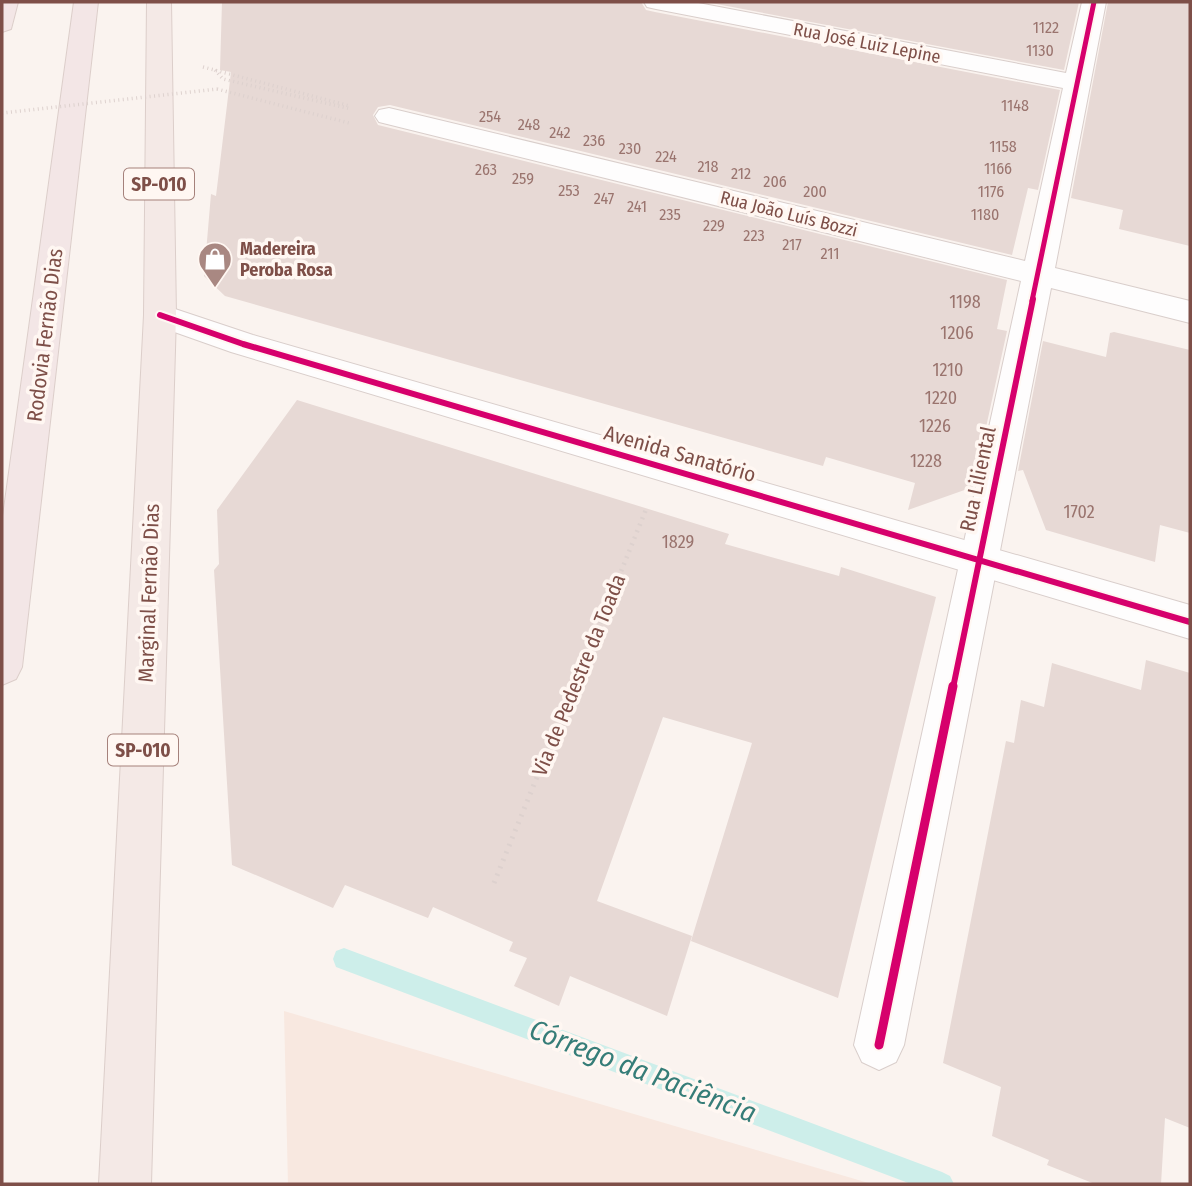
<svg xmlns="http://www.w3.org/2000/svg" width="1192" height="1186" viewBox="0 0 1192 1186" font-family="'Fira Sans Condensed',sans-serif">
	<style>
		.residential { fill: #f8e8e0 }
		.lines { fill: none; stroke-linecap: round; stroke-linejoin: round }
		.stream { fill: #cdeeea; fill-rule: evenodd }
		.building { fill: #e7d9d5 }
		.minor-casing { stroke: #d9cecb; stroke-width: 2 }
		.tertiary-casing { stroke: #d9cecb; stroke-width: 2 }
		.trunk-casing { stroke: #dcceca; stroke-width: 2 }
		.motorway-casing { stroke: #dcceca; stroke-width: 2 }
		.path-far2 { stroke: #ddd1ce; stroke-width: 3.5; stroke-dasharray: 1 3.5; stroke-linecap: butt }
		.path-far1 { stroke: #ddd1ce; stroke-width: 4.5; stroke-dasharray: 2 5; stroke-linecap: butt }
		.path { stroke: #ddd1ce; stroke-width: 5; stroke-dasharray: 2 6; stroke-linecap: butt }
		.minor { fill: #fefdfd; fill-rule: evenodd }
		.tertiary { fill: #fefdfd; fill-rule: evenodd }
		.trunk { fill: #f4e9e6; fill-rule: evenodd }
		.motorway { fill: #f3e6e6; fill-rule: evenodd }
		.path-bridge { stroke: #ddd1ce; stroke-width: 3.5; stroke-dasharray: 1 3.5; stroke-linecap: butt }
		.cycleway-far2-casing { stroke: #fff7f2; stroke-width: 9 }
		.cycleway-far1-casing { stroke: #fff7f2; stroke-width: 10 }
		.cycleway-casing { stroke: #fff7f2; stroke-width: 13 }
		.cycleway-far2 { stroke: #d6006c; stroke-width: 5 }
		.cycleway-far1 { stroke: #d6006c; stroke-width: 6 }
		.cycleway { stroke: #d6006c; stroke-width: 9 }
		.labels { text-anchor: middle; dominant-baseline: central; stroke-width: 7; stroke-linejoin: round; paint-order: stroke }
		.far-number-label { font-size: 16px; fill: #9a746e }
		.far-street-label { font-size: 18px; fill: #7e4f48; stroke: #fff7f2 }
		.far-poi-label { font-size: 18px; font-weight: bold; fill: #7e4f48; stroke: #fff7f2; text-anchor: start }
		.number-label { font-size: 18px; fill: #9a746e }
		.shield { fill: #fff7f2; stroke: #a5817b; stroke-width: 2 }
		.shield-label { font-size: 19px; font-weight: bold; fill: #7e4f48 }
		.street-label { font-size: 21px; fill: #7e4f48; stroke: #fff7f2 }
		.near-water-label { font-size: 28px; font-style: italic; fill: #367d78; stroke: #fff7f2 }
	</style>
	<rect width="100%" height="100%" fill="#faf3ef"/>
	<path class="residential" d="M284,1011l588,173h-584z"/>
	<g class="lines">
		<path class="stream" d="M344,948l598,224 8,4 4,8h-43l-567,-214 -8,-3 -3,-8 3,-8z"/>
	</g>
	<path class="building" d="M222,2h419l5,8 9,2 405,78 -22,100 -10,-2 -16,67 -622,-150 -12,2 -5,8 5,10 629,155 -10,49 10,2 -34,156 -65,23 7,-27 -89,-26 -3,9 -598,-170 -21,-20 7,-82 5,2 15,-124 -11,-2z
		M706,2h373l-15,68z
		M1108,2h82v244l-71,-17 4,-19 -52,-12z
		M1114,332l76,18v183l-30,-8 -5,37 -109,-32 -23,-60 -5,1 25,-130 63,16 4,-24z
		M297,400l432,134 -4,10 114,32 2,-9 95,30 -98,401 -147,-57 61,-198 -89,-26 -66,184 95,35 -25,80 -97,-40 -11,30 -45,-20 13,-28 -18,-7 4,-9 -80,-35 -5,11 -83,-33 -12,23 -101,-43 -18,-295 5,-6 -2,-54z
		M1146,660l44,13v455l-25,-10 -4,66h-66l-48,-19 2,-5 -57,-24 9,-49 -58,-24 63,-322 8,2 7,-43 23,7 8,-44 89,27z"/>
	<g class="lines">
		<g class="minor-casing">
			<path id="minor" d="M644,2h49l373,71 16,-71h24l-51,266 135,33v22l-139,-35 -147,757 -8,17 -17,8 -17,-8 -8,-17 167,-764 -642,-159 -4,-6 4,-6 10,-2 636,153 38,-173 -407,-79 -9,-2z"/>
		</g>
		<g class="tertiary-casing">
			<path id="tertiary" d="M160,304l93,31 937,270v34l-959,-287 -82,-29 -5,-8 5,-8z"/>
		</g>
		<g class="trunk-casing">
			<path id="trunk" d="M147,2h24l5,313 -25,869h-52l45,-869z"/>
		</g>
		<g class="motorway-casing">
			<path id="motorway" d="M2,2h16l-7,27 -9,3z
				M74,2h24l-76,665 -6,12 -14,6v-162z"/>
		</g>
		<path class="path-far2" d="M203,67l147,39
			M215,70l8,9 128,30
			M217,89l132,34"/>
		<path class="path-far1" d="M574,688l73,-181"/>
		<path class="path" d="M494,883l80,-197"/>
		<use href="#minor" class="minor"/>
		<use href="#tertiary" class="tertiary"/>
		<use href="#trunk" class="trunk"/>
		<use href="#motorway" class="motorway"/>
		<path class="path-bridge" d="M2,113l215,-24"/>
		<g class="cycleway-far2-casing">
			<path id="cycleway-far2" d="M1032,301l62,-299"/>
		</g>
		<g class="cycleway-far1-casing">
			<path id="cycleway-far1" d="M160,315l83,29 947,278
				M953,688l80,-389"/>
		</g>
		<g class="cycleway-casing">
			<path id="cycleway" d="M879,1045l74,-359"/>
		</g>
		<use href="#cycleway-far2" class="cycleway-far2"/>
		<use href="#cycleway-far1" class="cycleway-far1"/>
		<use href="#cycleway" class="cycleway"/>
	</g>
	<defs>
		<g id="shop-pin" transform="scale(1.75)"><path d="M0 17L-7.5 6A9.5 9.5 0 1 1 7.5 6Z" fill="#a98882" stroke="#fff7f2"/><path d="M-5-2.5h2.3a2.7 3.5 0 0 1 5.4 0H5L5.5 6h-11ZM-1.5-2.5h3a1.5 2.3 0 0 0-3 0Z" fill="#fff"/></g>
	</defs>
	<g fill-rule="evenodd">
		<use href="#shop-pin" x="215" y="259"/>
	</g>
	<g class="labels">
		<g class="far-number-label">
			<text x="1046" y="27">1122</text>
			<text x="1040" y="50">1130</text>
			<text x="1015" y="105">1148</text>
			<text x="490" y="116">254</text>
			<text x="529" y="124">248</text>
			<text x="560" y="132">242</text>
			<text x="594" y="140">236</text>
			<text x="1003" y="146">1158</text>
			<text x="630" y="148">230</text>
			<text x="666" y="156">224</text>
			<text x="708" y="166">218</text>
			<text x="998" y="168">1166</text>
			<text x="486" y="169">263</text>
			<text x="741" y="173">212</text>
			<text x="523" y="178">259</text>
			<text x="775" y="181">206</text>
			<text x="569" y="190">253</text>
			<text x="815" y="191">200</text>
			<text x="991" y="191">1176</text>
			<text x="604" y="198">247</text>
			<text x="637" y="206">241</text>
			<text x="670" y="214">235</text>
			<text x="985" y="214">1180</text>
			<text x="714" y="225">229</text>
			<text x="754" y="235">223</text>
			<text x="792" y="244">217</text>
			<text x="830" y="253">211</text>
		</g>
		<g class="far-street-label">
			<text transform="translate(867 43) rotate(11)">Rua José Luiz Lepine</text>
			<text transform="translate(789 214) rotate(14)">Rua João Luís Bozzi</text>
		</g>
		<g class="far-poi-label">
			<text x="240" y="249">Madereira<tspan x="240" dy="21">Peroba Rosa</tspan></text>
		</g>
		<g class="number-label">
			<text x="965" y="302">1198</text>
			<text x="957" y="333">1206</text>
			<text x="948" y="370">1210</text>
			<text x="941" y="398">1220</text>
			<text x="935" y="426">1226</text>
			<text x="926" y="461">1228</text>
			<text x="1079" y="512">1702</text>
			<text x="678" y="542">1829</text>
		</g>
		<g class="shield">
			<rect x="124" y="168.5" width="70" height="31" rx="5"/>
			<rect x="108" y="734.5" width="70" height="31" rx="5"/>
		</g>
		<g class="shield-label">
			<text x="159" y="184">SP-010</text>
			<text x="143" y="750">SP-010</text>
		</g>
		<g class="street-label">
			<text transform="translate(45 335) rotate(-83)">Rodovia Fernão Dias</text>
			<text transform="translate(680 454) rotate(16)">Avenida Sanatório</text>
			<text transform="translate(978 479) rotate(-78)">Rua Liliental</text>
			<text transform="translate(149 593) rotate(-88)">Marginal Fernão Dias</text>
			<text transform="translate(579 675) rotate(-68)">Via de Pedestre da Toada</text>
		</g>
		<g class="near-water-label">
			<text transform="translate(643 1071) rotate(21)">Córrego da Paciência</text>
		</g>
	</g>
	<rect width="1192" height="1186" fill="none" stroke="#7e4f48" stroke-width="7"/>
</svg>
